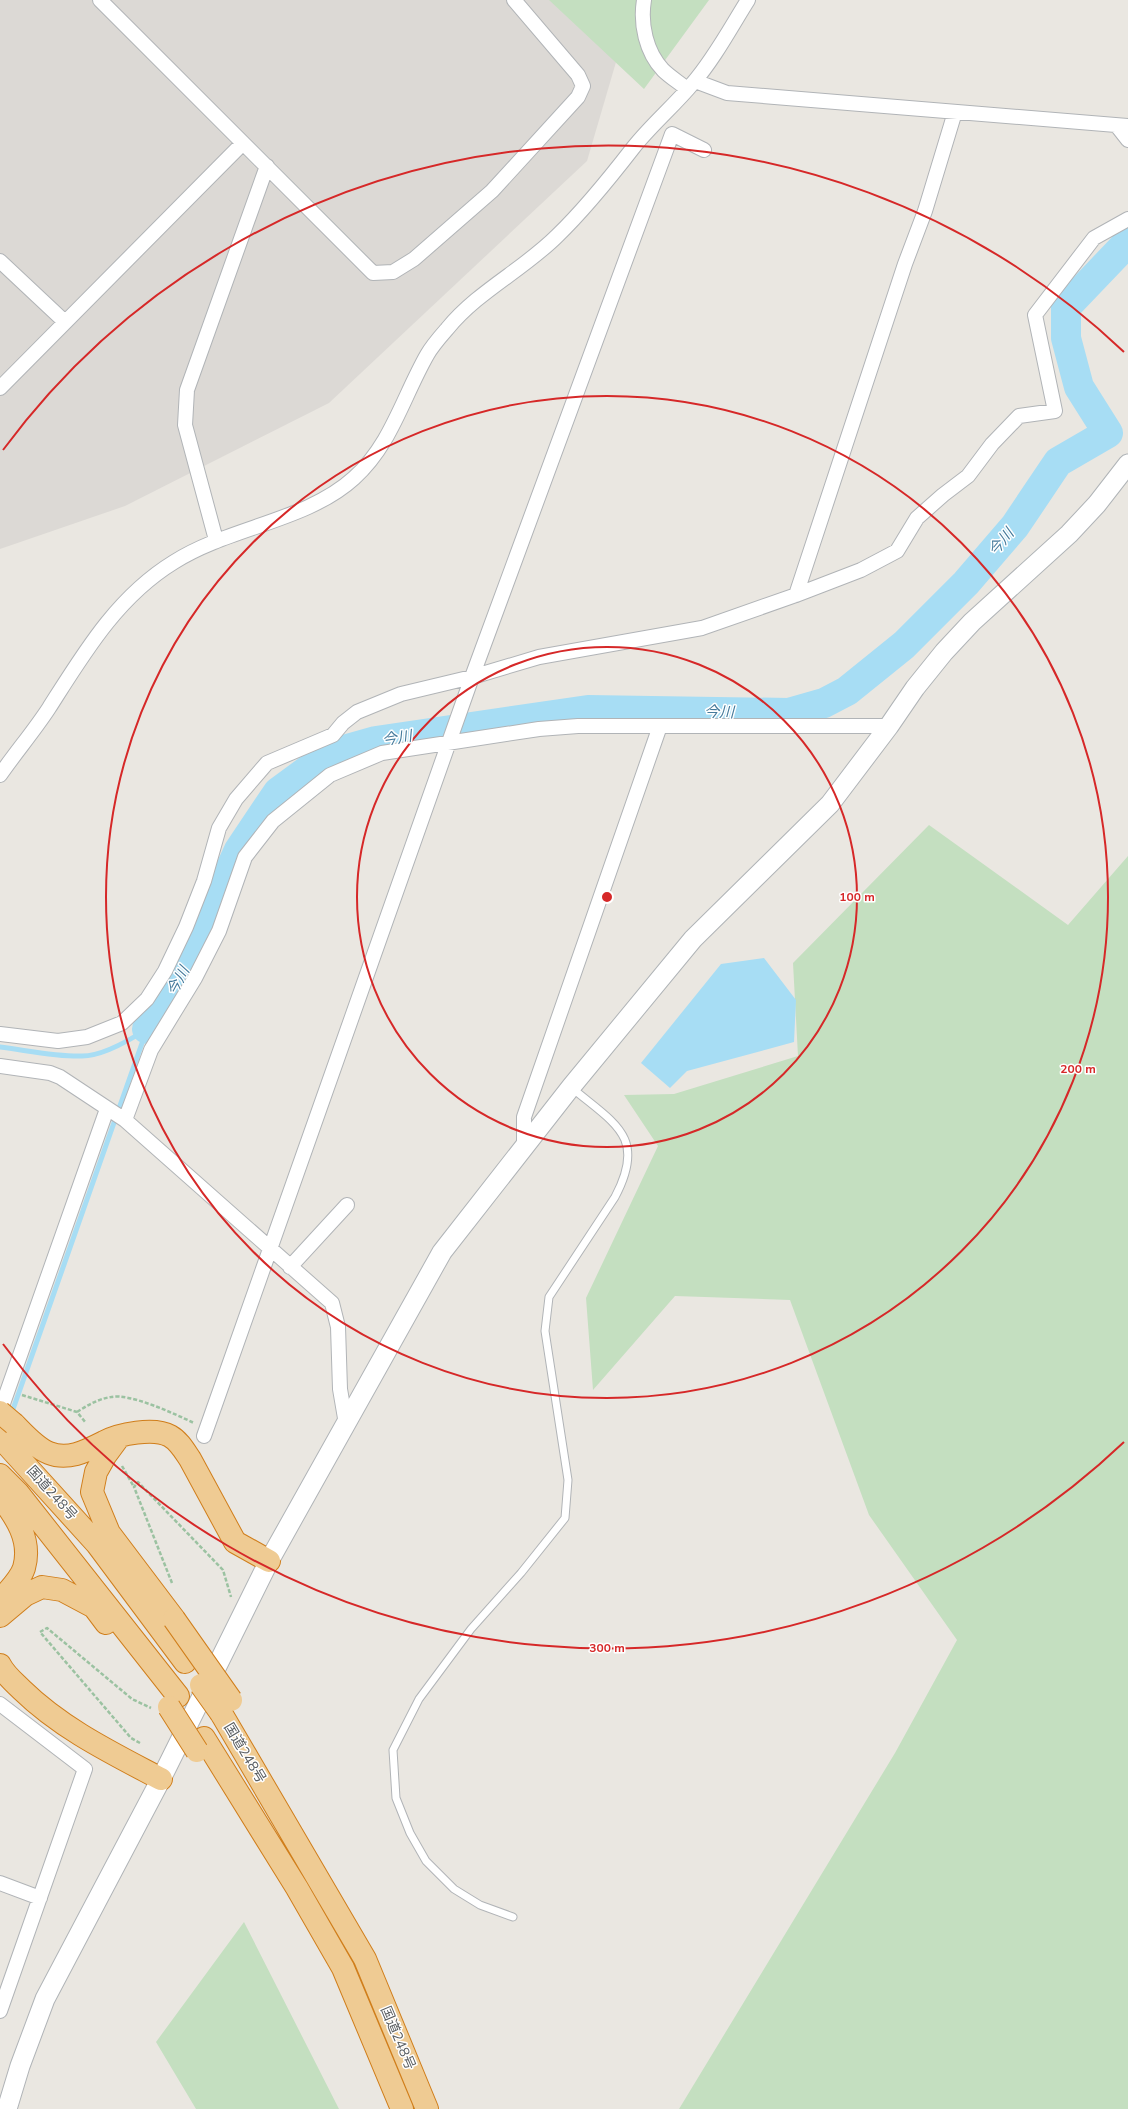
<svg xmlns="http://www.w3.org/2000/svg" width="1128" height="2109" viewBox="0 0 1128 2109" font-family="'Nunito Sans','Noto Sans JP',sans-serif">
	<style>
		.industrial { fill: #dcd9d5 }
		.green { fill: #c4dfc0 }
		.water { fill: #a7ddf4 }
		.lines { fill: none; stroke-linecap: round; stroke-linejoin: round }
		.stream { stroke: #a7ddf4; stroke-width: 5 }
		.river { stroke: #a7ddf4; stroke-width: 30 }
		.lane-casing { stroke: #b1b4b7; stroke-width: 9 }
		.street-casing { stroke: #b1b4b7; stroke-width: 16 }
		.secondary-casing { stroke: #b0b4b7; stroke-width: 21 }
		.highway-casing { stroke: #d07e1b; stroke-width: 24 }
		.path { stroke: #9bc2a1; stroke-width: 2.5; stroke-dasharray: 4 2; stroke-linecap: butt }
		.lane { stroke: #fff; stroke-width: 7 }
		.street { stroke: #fff; stroke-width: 14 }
		.secondary { stroke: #fff; stroke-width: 19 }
		.highway { stroke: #efcb93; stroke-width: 22 }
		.highway-bridge-casing { stroke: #d07e1b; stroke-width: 24; stroke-linecap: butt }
		.highway-bridge { stroke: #efcb93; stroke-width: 22 }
		.ring { fill: none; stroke: #d62828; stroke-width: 2 }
		.labels { text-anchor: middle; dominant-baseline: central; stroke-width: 3; stroke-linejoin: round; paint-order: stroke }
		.street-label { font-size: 14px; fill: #595d60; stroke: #fff }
		.water-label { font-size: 15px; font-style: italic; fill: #457a9b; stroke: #fff }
		.centre { fill: #d62828; stroke: #fff; stroke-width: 2 }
		.ring-label { font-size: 12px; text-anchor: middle; font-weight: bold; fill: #d62828; stroke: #fff; stroke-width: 3; stroke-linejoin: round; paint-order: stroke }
	</style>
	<rect width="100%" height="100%" fill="#eae7e1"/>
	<path class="industrial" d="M0,0h592l34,28 -39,133 -258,242 -204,103 -125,43z"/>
	<path class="green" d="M549,0h160l-65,89z
		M929,825l139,100 60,-69v1253h-449l216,-356 62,-113 -88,-125 -79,-215 -115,-4 -82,94 -7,-92 72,-152 -34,-51 50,-1 124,-38 -5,-93z
		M244,1922l95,187h-143l-40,-67z"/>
	<path class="water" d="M764,958l32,42 -2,42 -107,29 -17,17 -29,-25 80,-99z"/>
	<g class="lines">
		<path class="stream" d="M0,1047c25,3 57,10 82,9 20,0 48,-16 65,-27
			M11,1415l136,-386"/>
		<path class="river" d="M147,1029l28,-38 64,-141 39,-58 52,-38 46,-13 212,-31 201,3 35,-10 23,-12 57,-46 62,-62 49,-57 43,-64 50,-29 -29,-46 -13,-49v-31l62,-65"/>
		<g class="lane-casing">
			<path id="lane" d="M513,1917l-33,-12 -26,-16 -28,-28 -16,-28 -14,-35 -3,-48 26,-51 52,-70 50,-56 44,-55 3,-38 -23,-149 4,-34 66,-100c32,-60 0,-73 -43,-109"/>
		</g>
		<g class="street-casing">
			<path id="street" d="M100,0l273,273 20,-1 21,-13 78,-68 86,-94 5,-11 -5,-11 -64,-75
				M644,0c-4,24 2,52 19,70 7,7 17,13 24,19
				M695,81l32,12 401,33
				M1117,126l11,14
				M0,261l65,61
				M0,388l242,-244
				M216,540l-31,-115 2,-35 80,-224
				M796,595l109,-331 20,-53 30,-99
				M0,775c16,-23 34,-44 49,-67 35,-55 68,-111 125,-146 55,-35 133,-41 180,-84 37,-33 49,-81 73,-123 5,-9 13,-18 20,-26 31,-38 76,-59 110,-93 28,-27 52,-57 76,-88 18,-23 41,-42 60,-65 21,-24 38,-56 55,-83
				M0,1034l58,7 29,-4 35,-14 25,-24 18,-28 21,-44 18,-46 15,-53 17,-29 31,-36 66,-28 10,-12 14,-11 44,-18 71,-17 67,-20 163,-29 94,-33 65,-25 36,-19 20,-33 26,-23 25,-19 24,-32 27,-28 36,-5 -20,-96 59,-77 34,-19
				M0,1066l50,7 10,4 65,43 207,183 6,24 2,62 6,35
				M125,1120l26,-70 44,-72 24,-47 26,-74 28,-36 57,-46 52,-22 157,-24 39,-3h311
				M524,1145v-28l136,-391
				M290,1267l57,-62
				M0,1412l107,-303
				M204,1436l268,-759 200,-543 32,16
				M0,1704l85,65 -85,242
				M0,1883l40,15"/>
		</g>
		<g class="secondary-casing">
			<path id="secondary" d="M7,2109l13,-43 25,-67 116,-220 108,-218 173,-309 129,-165 122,-148 137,-135 59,-78 26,-38 29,-36 28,-30 97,-88 28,-30 31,-40"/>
		</g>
		<g class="highway-casing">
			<path id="highway" d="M14,1424c10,10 22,24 35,29 20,8 39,-3 55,-11 15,-8 50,-15 66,-6 9,5 14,14 20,23l45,83 34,19
				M0,1437l97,107 88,118
				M119,1437l-14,19 -9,16 -4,20 17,41 65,86
				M0,1475l18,18 160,203
				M0,1496c16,21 32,44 24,72 -4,12 -16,23 -24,33
				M0,1616l25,-21 17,-8 20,3 32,17 12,16
				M0,1665c5,10 14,17 22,25 40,39 90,63 139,89
				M221,1713l144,246 62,150
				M204,1738l93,150 46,80 59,141"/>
		</g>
		<path class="path" d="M22,1395l55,17 9,11
			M77,1412c11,-7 21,-13 34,-15 19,-4 64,17 83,26
			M122,1466l12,21
			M172,1583l-38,-96 4,-5 85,88 8,27
			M140,1743l-9,-5 -91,-106 7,-4 85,71 19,9"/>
		<use href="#lane" class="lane"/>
		<use href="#street" class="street"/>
		<use href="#secondary" class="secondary"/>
		<use href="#highway" class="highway"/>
		<g class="highway-bridge-casing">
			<path id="highway-bridge" d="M0,1412l14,12
				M174,1619l57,81
				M201,1685l20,28
				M169,1707l28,44"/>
		</g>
		<use href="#highway-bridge" class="highway-bridge"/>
	</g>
	<g class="ring">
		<circle cx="607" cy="897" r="250"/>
		<circle cx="607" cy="897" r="501"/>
		<path d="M1124 1442A751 751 0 0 1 3 1344M3 450A751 751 0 0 1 1124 352"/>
	</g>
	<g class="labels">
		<g class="street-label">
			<text transform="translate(52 1493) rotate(48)">国道248号</text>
			<text transform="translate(245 1753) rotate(59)">国道248号</text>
			<text transform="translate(398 2038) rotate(67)">国道248号</text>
		</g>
		<g class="water-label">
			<text transform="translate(1001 542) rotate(-50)">今川</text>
			<text transform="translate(719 712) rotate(1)">今川</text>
			<text transform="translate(397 738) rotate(-9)">今川</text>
			<text transform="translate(178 981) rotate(-62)">今川</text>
		</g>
	</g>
	<circle cx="607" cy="897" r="6" class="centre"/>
	<g class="ring-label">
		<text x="857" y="901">100 m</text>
		<text x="1078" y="1073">200 m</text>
		<text x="607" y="1652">300 m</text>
	</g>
</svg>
